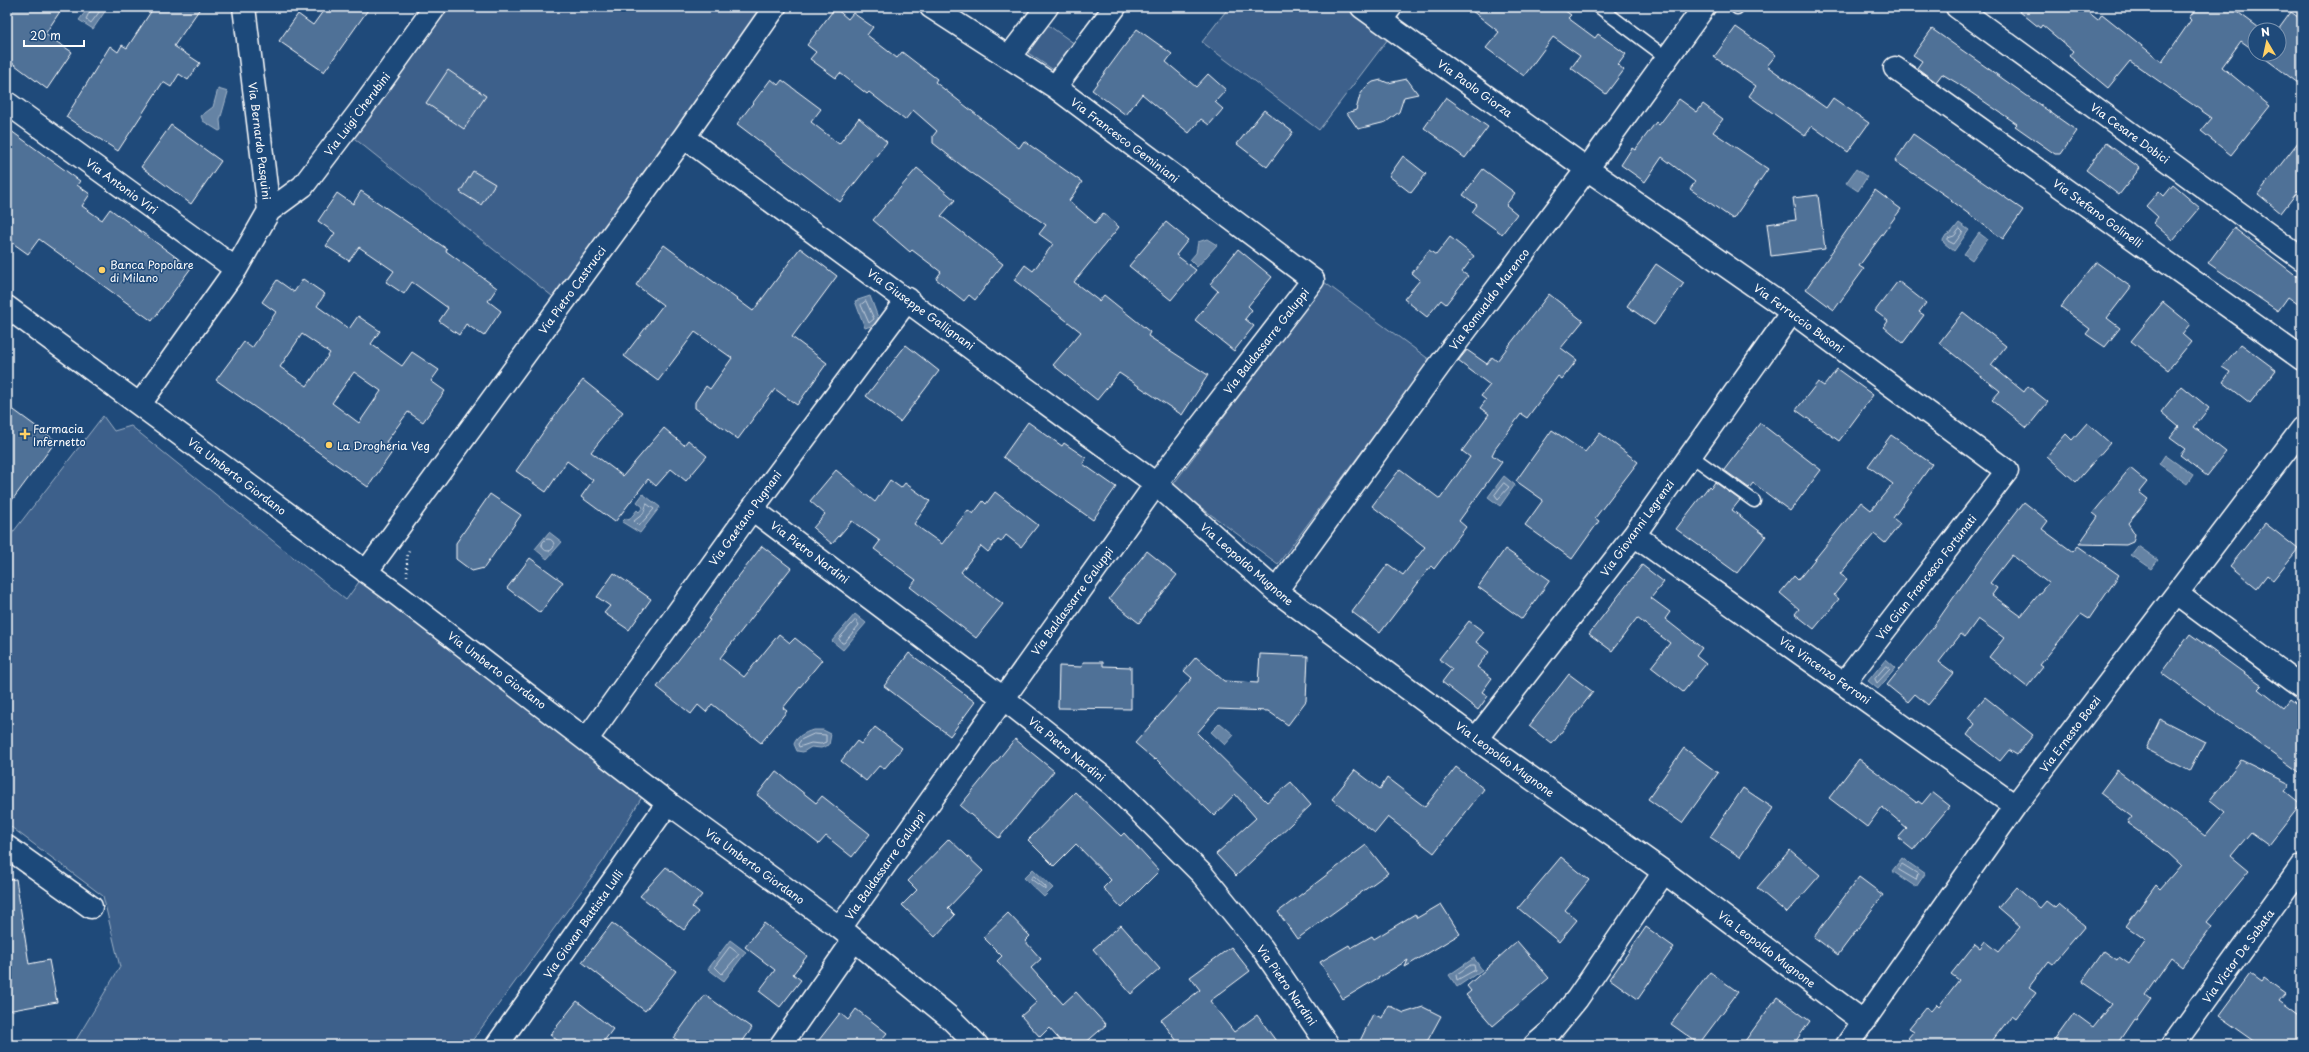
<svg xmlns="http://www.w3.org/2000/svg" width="2309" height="1052" viewBox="0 0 2309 1052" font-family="'Playpen Sans',sans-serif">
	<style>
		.green { fill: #3c618b; stroke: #9eb0c5 }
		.water { fill: #6583a4; stroke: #a3b5c8 }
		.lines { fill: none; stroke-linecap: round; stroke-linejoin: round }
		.shore { stroke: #c1cddb; stroke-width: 1 }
		.building { fill: #507197; stroke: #fff; fill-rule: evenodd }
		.lane-casing { stroke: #fff; stroke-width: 15 }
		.street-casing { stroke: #fff; stroke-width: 25 }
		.path { stroke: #fff; stroke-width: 2.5; stroke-dasharray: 1 3; stroke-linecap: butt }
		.lane { stroke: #1f4a7a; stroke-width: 12 }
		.street { stroke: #1f4a7a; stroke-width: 22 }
		.poi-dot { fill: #ffd166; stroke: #1f4a7a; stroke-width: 1.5 }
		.labels { text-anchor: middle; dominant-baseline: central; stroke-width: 3; stroke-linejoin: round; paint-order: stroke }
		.street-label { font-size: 11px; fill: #fff; stroke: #1f4a7a }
		.poi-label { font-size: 11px; fill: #fff; stroke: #1f4a7a; text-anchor: start }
	</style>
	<rect width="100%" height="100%" fill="#1f4a7a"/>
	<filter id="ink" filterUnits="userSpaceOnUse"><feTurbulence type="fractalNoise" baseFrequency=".025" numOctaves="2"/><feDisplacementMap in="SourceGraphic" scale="8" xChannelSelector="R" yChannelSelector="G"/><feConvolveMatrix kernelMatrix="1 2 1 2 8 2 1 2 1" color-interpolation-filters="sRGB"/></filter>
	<g filter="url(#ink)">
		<path class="green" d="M435,7h339l-212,297 -217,-173z
			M1229,7h116l43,32 -69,91 -117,-88z
			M1048,25l27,19 -20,27 -27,-18z
			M1324,282l106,78 -152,204 -106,-78z
			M103,416l11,15 17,-5 215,174 20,-28 282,215 -44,73 -135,185h-396l47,-78 -17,-71 -96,-72v-284z"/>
		<path class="water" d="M89,7h19l-15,22 -14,-9z
			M218,89l10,3 -8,28 1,10 -2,1 -16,-10 -2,-5 12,-9z
			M1856,169l11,8 -9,14 -12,-8z
			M1959,223l10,7 -15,21 -10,-8 -1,-3 3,-5 5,-2z
			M1979,233l8,6 -15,21 -8,-6z
			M1207,239l10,6 -20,22 -7,-7 6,-7 2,-11z
			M870,296l10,27 -15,5 -10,-27z
			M2165,455l28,20 -6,9 -28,-20z
			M1504,476l11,9 -15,21 -12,-9z
			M643,494l17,13 -20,26 -18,-11 4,-4 3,2 8,-10 2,2 4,-5 -6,-5z
			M549,532l13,10 -15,17 -12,-10z
			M2138,546l20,14 -7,9 -20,-14z
			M855,614l11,9 -23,27 -11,-9z
			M1886,659l10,9 -18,21 -10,-8z
			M1220,723l14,12 -9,10 -14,-13z
			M813,730h10l8,4 -2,11 -8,3 -10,-1 -8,5 -6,-1 -3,-7c3,-8 10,-11 19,-14z
			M1902,858l23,16 -9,13 -24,-16z
			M1033,869l20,19 -9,9 -20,-19z
			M730,940l16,12 -22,29 -16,-12z
			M1474,958l8,12 -25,17 -8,-12z"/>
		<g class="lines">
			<path class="shore" d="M92,7l-6,12 5,4 12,-16
				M1960,229l3,3 -9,12 -6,-3v-3l6,-2z
				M866,301l8,18 -5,4 -8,-18z
				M1504,483l5,4 -11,12 -3,-4z
				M647,504l7,5 -15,17 -5,-5 9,-7z
				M542 545a6 6 0 1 1 12 0a6 6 0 1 1-12 0Z
				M856,620l3,5 -15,18h-2l-3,-4z
				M1886,666l4,3 -13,14 -2,-4z
				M814,734l12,1v7l-5,2 -10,-1 -12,4 -1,-3 3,-4z
				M1902,864l16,10 -2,6 -17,-10z
				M1034,876l12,11v3l-15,-11z
				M730,947l9,7 -17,20 -7,-7z
				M1471,965h3l1,5 -18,10 -1,-5z"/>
		</g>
		<path class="building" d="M7,7h56l-18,27 27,18 -25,37 -40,-30z
			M154,7h47l-27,39 26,17 -12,17 -9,-6 -8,13 -8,-5 -45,69 -52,-34 44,-71 8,6 4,-7 5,3z
			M326,7h44l-46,65 -45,-31 19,-27 15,11z
			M1467,7h93l11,8 -3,3 27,20 3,-4 28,20 -8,11 6,5 -18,24 -35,-26 9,-12 -27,-19 -29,39 -38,-28 13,-16z
			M2014,7h68l16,13 4,-6 60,48 29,-42 -2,-2 8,-11h34l31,23h-7v21l-14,-10 -19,26 48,39 -39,49 -30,-24 11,-13 -82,-57 -22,27 -39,-32 4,-5 -31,-26 -2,3z
			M835,8l13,11 5,-6 20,14 -6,8 30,23 5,-6 35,27 -2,3 84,66 5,-7 58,41 -13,19 26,22 8,-10 16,14 -45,55 25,19 5,-6 46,37 -2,4 60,39 -26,40 -63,-42 -22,27 -44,-35 28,-33 -67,-52 11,-15 8,6 20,-27 -14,-10 7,-9 -84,-59 -29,-23v-7l4,-5 -24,-21 -8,10 -36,-28 -2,2 -27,-21 -4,5 -26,-19 6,-7 -9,-7z
			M2291,12l11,8v66l-43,-32h20l-1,-24z
			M1736,27l40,28 -9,11 59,42 7,-10 36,25 -21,29 -36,-26 -7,10 -56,-40 7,-10 -42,-29z
			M1137,29l35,25 -6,8 30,25 12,-13 18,16 -11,12 8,7 -14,16 -8,-6 -12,14 -47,-39 -16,21 -34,-25z
			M1932,29l145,102 -16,23h-6l-40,-28 2,-2 -60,-41 -15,-9 -6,8 -19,-14 5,-7 -9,-6z
			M448,70l38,26 -22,33 -38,-26z
			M771,79l7,6 4,-5 39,29 -10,13 28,22 20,-26 28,24 -47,60 -103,-78z
			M1407,79l11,15 -14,3 -5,15 -13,10 -28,7 -11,-16 9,-3 4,-15 6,-8 7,-5 8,-2 7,3z
			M1446,97l42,30 -23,31 -41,-30z
			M1679,99l18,13 6,-8 20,15 -10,13 55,37 -35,50 -43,-30 5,-7 -33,-25 -17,25 -24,-17 11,-17 3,2 21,-28 3,3z
			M1264,110l29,22 -26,35 -30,-23z
			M171,125l50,36 -30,43 -50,-37z
			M7,128l73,53 -3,4 13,9 -8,12 20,14 8,-11 81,59 -39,53 -113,-82 -11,15 -21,-15z
			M1913,134l110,76 -20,29 -52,-38 1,-1 -57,-39z
			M2302,137v49l-21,27 -23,-19z
			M2106,143l34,25 -21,27 -33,-25z
			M1403,156l23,18 -15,19 -22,-17z
			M917,168l38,32 -14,16 62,48 -28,36 -6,-5 -5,6 -28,-22 5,-7 -29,-22 -2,2 -37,-32z
			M1483,169l32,24 -9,12 11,9 -15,20 -30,-22 5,-7 -14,-10z
			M473,171l22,13 -14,21 -21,-13z
			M2173,185l27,23 -27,32 -20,-17 5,-6 -12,-11 13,-15 5,5z
			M1875,190l26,19 -42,57 5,3 -30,41 -28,-21z
			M361,191l86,58 -1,2 51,37 -9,13 13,10 -17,25 -18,-12 -7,11 -20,-14 9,-13 -36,-26 -8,12 -18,-12 8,-11 -35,-24 -10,14 -23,-15 9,-13 -17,-12 19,-28 16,11z
			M1818,195l7,54 -54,7 -4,-32 29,-4 -3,-22z
			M1166,222l22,18 -12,15 20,15 -25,30 -42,-34z
			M2234,228l68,52v27l-14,-10 -10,14 -70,-48z
			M1450,237l24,19 -12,16 6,4 -22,28 -5,-4 -14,17 -23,-18 16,-19 -8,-7 17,-23 7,5z
			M664,245l89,66 47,-63 37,28 -45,61 35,26 -30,42 -22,-16 -37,50 -43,-31v-6l11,-16 4,3 22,-31 -37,-26 -37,49 -34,-25 39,-51 -27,-20z
			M1238,249l34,28 -24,29 4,4 -7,9 9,7 -20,25 -39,-31 23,-29 -8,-7z
			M2096,262l35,25 -24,31 13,10 -15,19 -19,-13 4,-5 -29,-22z
			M1656,264l28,19 -30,42 -27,-19z
			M303,279l22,15 -8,12 32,23 9,-13 22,15 -9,13 31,22 10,-14 27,18 -8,11 14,10 -22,31 -15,-10 -22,30 9,6 -27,39 -152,-107 28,-38 8,6 24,-36 -14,-10 15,-22 17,12zM302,334l28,19 -23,33 -27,-19zM354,372l27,19 -22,32 -27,-20z
			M1898,281l28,22 -7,9 5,3 -21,28 -19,-16 4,-6 -13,-10z
			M1549,294l34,27 -22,27 16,12 -15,19 -4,-3 -31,42 -6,-4 -26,35 -3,6 10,7 -43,59 7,6 -32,42 -3,-3 -51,67 -28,-21 36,-48 15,11 22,-28 -53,-41 28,-37 40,30 30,-42 -8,-6 27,-37 -9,-6 6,-8 -5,-4 9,-11 -32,-24 9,-11 20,14 5,-7 5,4z
			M2163,302l27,22 -8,10 9,8 -23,28 -37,-29z
			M1963,312l43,34 -15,19 33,27 4,-6 20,16 -21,26 -35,-28 8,-9 -61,-48z
			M2241,344l35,26 -26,33 -27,-21 7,-10 -8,-5z
			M906,345l33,26 -39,51 -34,-26z
			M1837,369l36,26 -34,46 -43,-31 22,-28 6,4z
			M583,380l40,32 -32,40 32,24 41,-48 20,17 4,-5 19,16 -21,25 -15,-12 -15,17 -8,-7 -33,43 -34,-25 12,-17 -26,-19 -21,31 -30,-21 44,-63z
			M2182,386l27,22 -15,19 32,25 -19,24 -27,-21 5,-6 -15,-11 9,-11 -18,-15z
			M7,405l49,36 -49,66z
			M1028,422l34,24 2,-3 22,15 -3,6 33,23 -23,33 -90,-63z
			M1760,423l61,47 -31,41 -37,-28 -4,5 -25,-18z
			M2087,423l23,20 -34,39 -29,-26 19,-22 6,6z
			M1552,430l33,22 15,-19 38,29 -43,56 4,3 -27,38 -47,-34 18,-25 -27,-19z
			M1891,435l41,29 -39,54 7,6 -15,19 -11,-9 -34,40 7,5 -13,16 5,4 -25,30 -19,-15 4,-5 -19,-16 14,-17 4,4 63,-78 10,8 22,-26 -25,-18z
			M2130,468l17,14 -8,10 9,7 -20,24 7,11 -2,8 -7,3 -47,-1 19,-27 -5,-4z
			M836,470l39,32 15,-22 11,8 4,-5 25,18 -16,23 28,20 26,-34 5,4 10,-13 3,3 9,-12 43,33 -17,22 -15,-12 -5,7 -3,-2 -10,12 -7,-6 -20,26 42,32 -27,34 -66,-51 6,-7 -42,-31 6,-8 -28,-20 -20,23 -19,-16 12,-14 -15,-13z
			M1715,482l25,18 -8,10 34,26 -29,37 -61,-44 33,-43 2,2z
			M490,494l31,21 -37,53 -12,3 -16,-12v-16z
			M2024,502l24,19 -6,8 31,23 5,-6 41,29 -30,44 -8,-5 -41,51 3,2 -16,20 -38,-30 15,-19 -26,-19 -13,18 -4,-3 -22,28 15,11 -26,32 -13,-11 -7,8 -21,-17 44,-55 55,-79zM2012,555l36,28 -27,33 -29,-21 5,-7 -7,-5z
			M2265,523l33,26 -25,31 -6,-5 -10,13 -27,-22z
			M762,546l29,22 -71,90 24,19 35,-43 11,9 5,-5 27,22 -39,48 4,3 -26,32 -49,-39 -6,8 -8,-7 -7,9 -34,-27 53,-67 -2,-1 27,-38z
			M1505,549l45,31 -28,39 -44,-32z
			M1147,551l30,24 -38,48 -30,-24z
			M530,558l33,24 -23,31 -33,-25z
			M1642,565l22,17 -13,16 19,14 -5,7 37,29 -6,8 10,8 -23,28 -32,-25 19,-24 -33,-25 -25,33 -23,-17z
			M614,573l37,26 -22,31 -25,-17 6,-7 -13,-9z
			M1469,621l15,11 -8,10 13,10 -12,15 15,11 -10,14 6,4 -10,14 -36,-28 10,-13 -13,-10z
			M2190,634l72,52 -3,3 24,19 7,-9 12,9v66l-141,-101z
			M909,653l66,49 -25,34 -66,-50z
			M1260,654l48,2 -2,45 -18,24 -20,-14 -50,-2 -21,24 70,69 24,-20 20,23 -75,71 -20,-22 40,-36 -21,-24 -21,22 -58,-57 -1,1 -20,-17 57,-65 -8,-7 12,-14 28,24 34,2z
			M1083,662h20v4l28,1v42l-73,-1 1,-42 23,1z
			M1569,674l24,18 -41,52 -23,-18z
			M1985,697l48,38 -16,20 -8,-5 -9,11 -33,-26 8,-11 -7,-6z
			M2160,719l45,23 -15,29 -44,-22z
			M875,727l27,21 -18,21 -5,-3 -13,15 -25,-20 16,-20 4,3z
			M1015,739l39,32 -55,67 -39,-32z
			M1684,748l34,25 -36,50 -34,-24z
			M1859,759l58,44 1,-2 4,3 10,-12 18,14 -37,44 -15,-12 9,-10 -25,-21 -15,20 -38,-29z
			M2241,760l49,24 -5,7 16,13 -32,41 -18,-13 -20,24 18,15 -42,51 5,4 -30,40 -10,-8 -26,37 5,4 -15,21 -2,-1 -17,25 1,1h-67l23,-32 19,14 19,-24 -30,-21 22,-31 13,9 2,-3 10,7 17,-24 -20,-14 30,-41 4,4 21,-24 -14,-13 -40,-29 5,-6 -32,-24 17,-23 88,66 20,-24 -15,-12z
			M1456,767l28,22 -50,64 -46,-36 -13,16 -43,-34 23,-29 25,19 7,-11 38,29z
			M776,771l40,32 6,-7 48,38 -18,23 -26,-21 -7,8 -62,-49z
			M1743,788l30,20 -33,49 -30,-20z
			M1075,792l46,44 3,-3 35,38 -37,37 -19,-20 8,-8 -35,-36 -22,22 -26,-26z
			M949,839l34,32 -35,37 7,7 -20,22 -33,-32 15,-15 -9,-9z
			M1366,845l22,28 -91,66 -19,-27z
			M1790,850l30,25 -33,38 -30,-25z
			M1561,857l28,23 -24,30 12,10 -18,22 -41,-34z
			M666,867l36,28 -10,12 6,5 -14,18 -44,-34z
			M1859,877l24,18 -45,60 -24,-18z
			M16,879l13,85 20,-4 8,42 -50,9v-131z
			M2016,887l24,21 6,-7 9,7 4,-4 26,22 -32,38 -4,-3 -20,26 7,5 -20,26 -4,-3 -23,30h-73l-8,-7 6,-7 -5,-3 17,-21 5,4 6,-7 2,2 20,-26 -8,-6 24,-30 5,4 5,-7 14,11 21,-25 -22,-19z
			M1441,904l19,30 -55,33 3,-7 -65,39 -23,-37 29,-17 2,3 21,-12 2,3 41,-25 2,4z
			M1008,913l22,23 -5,5 16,18 -10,9 32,36 13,-12 30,33 -23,20h-19l-15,-17 -9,9 -19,-21 16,-14 -40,-41 5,-5 -19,-19z
			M612,923l64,48 -31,40 -63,-49z
			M764,923l43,33 -14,18 8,6 -21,27 -21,-16 16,-21 -30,-23z
			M1121,925l39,44 -29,25 -38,-45z
			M1646,927l28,20 -36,52 -28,-20z
			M1517,941l32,37 -56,48 -27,-31 5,-4 -4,-5z
			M1231,947l19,24 -40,30 24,31 23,-17 22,30h-99l-19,-25 39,-30 -10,-13z
			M1710,972l28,20 -39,52 -28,-20z
			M2250,974l11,8 3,-4 21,15 -6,7 23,17v28h-42l-41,-29z
			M705,995l47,33 -12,17h-55l-11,-7z
			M1777,997l33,24 -17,24h-51z
			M577,1001l36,28 -12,16h-37l-14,-10z
			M1388,1005l16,8 19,-6 18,9 -13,24 -14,5h-56l15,-31 9,4z
			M856,1009l31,24 -10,12h-62l25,-32 8,7z"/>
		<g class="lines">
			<g class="lane-casing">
				<path id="lane" d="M1599,7l68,51
					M1736,7l1,1
					M1385,23l12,-16
					M1690,455l64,46"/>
			</g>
			<g class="street-casing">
				<path id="street" d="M1362,7l225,162 205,143 215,159 -163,212
					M1957,7l345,252
					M1009,57l38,-50
					M1895,68l407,291
					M1055,87l60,-80
					M7,103l229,166
					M684,137l472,347 120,107 200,148 188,133 200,150
					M269,211l34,-25 57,-75 75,-104
					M7,307l392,289 269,207 172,125 109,89 28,28
					M140,404l96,-135 33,-58 -25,-204
					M752,509l251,189 110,87 89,89 60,74 66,97
					M1634,535l381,271
					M366,572l318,-435 91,-130
					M1276,591l171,-236 140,-186 117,-162
					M2177,594l125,93
					M587,739l165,-230 156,-210
					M1476,739l158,-204 158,-223
					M7,847l84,60
					M840,928l316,-444 157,-204 -258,-193 -124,-80
					M497,1045l171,-242
					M781,1045l73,-105
					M1535,1045l15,-13 27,-33 87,-127
					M1847,1045l168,-239 287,-377
					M2173,1045l129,-179"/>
			</g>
			<path class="path" d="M407,576v-19l2,-6"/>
			<use href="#lane" class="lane"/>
			<use href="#street" class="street"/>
		</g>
	</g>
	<g class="poi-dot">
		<circle cx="102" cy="270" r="4"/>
		<path d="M23 428h4v4h4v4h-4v4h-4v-4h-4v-4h4z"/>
		<circle cx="329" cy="445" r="4"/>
	</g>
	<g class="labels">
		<g class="street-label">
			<text transform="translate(1475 88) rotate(36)">Via Paolo Giorza</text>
			<text transform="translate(357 114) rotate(-53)">Via Luigi Cherubini</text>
			<text transform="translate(2130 133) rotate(36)">Via Cesare Dobici</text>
			<text transform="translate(1125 140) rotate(37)">Via Francesco Geminiani</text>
			<text transform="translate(260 141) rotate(83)">Via Bernardo Pasquini</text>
			<text transform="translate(122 186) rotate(36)">Via Antonio Viri</text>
			<text transform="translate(2098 213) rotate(36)">Via Stefano Golinelli</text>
			<text transform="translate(572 290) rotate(-54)">Via Pietro Castrucci</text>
			<text transform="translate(1489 299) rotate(-53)">Via Romualdo Marenco</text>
			<text transform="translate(921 309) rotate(36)">Via Giuseppe Gallignani</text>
			<text transform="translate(1799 318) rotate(36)">Via Ferruccio Busoni</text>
			<text transform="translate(1266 341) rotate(-52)">Via Baldassarre Galuppi</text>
			<text transform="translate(237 476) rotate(37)">Via Umberto Giordano</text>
			<text transform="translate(745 518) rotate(-54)">Via Gaetano Pugnani</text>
			<text transform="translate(1637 528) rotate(-54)">Via Giovanni Legrenzi</text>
			<text transform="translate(810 552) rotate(37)">Via Pietro Nardini</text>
			<text transform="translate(1247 564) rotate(41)">Via Leopoldo Mugnone</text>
			<text transform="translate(1926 577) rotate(-52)">Via Gian Francesco Fortunati</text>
			<text transform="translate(1072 601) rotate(-54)">Via Baldassarre Galuppi</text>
			<text transform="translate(497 670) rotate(37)">Via Umberto Giordano</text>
			<text transform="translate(1825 670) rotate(35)">Via Vincenzo Ferroni</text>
			<text transform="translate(2070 734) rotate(-53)">Via Ernesto Boezi</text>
			<text transform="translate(1067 749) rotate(39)">Via Pietro Nardini</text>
			<text transform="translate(1505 759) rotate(36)">Via Leopoldo Mugnone</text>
			<text transform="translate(885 865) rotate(-55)">Via Baldassarre Galuppi</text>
			<text transform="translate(755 866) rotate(36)">Via Umberto Giordano</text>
			<text transform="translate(583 924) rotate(-55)">Via Giovan Battista Lulli</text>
			<text transform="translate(1767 949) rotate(37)">Via Leopoldo Mugnone</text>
			<text transform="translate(2238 956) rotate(-54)">Via Victor De Sabata</text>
			<text transform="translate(1287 985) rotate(55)">Via Pietro Nardini</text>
		</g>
		<g class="poi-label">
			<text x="110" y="264">Banca Popolare<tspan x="110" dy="13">di Milano</tspan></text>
			<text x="33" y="428">Farmacia<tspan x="33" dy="13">Infernetto</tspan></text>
			<text x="337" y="445">La Drogheria Veg</text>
		</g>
	</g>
	<rect width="2309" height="1052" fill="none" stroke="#1f4a7a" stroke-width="24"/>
	<rect x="12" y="12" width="2285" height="1028" fill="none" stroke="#fff" stroke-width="1.5" filter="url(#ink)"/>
	<g transform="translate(2267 42) rotate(351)"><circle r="19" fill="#1f4a7a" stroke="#7992af"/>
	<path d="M0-3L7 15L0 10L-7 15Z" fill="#ffd166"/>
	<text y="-6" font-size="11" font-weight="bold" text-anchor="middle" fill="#ffffff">N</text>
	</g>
	<path d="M24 40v6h60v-6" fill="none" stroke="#ffffff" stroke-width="2"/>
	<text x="30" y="40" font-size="12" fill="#ffffff" stroke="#1f4a7a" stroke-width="3" paint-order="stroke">20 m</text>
</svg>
